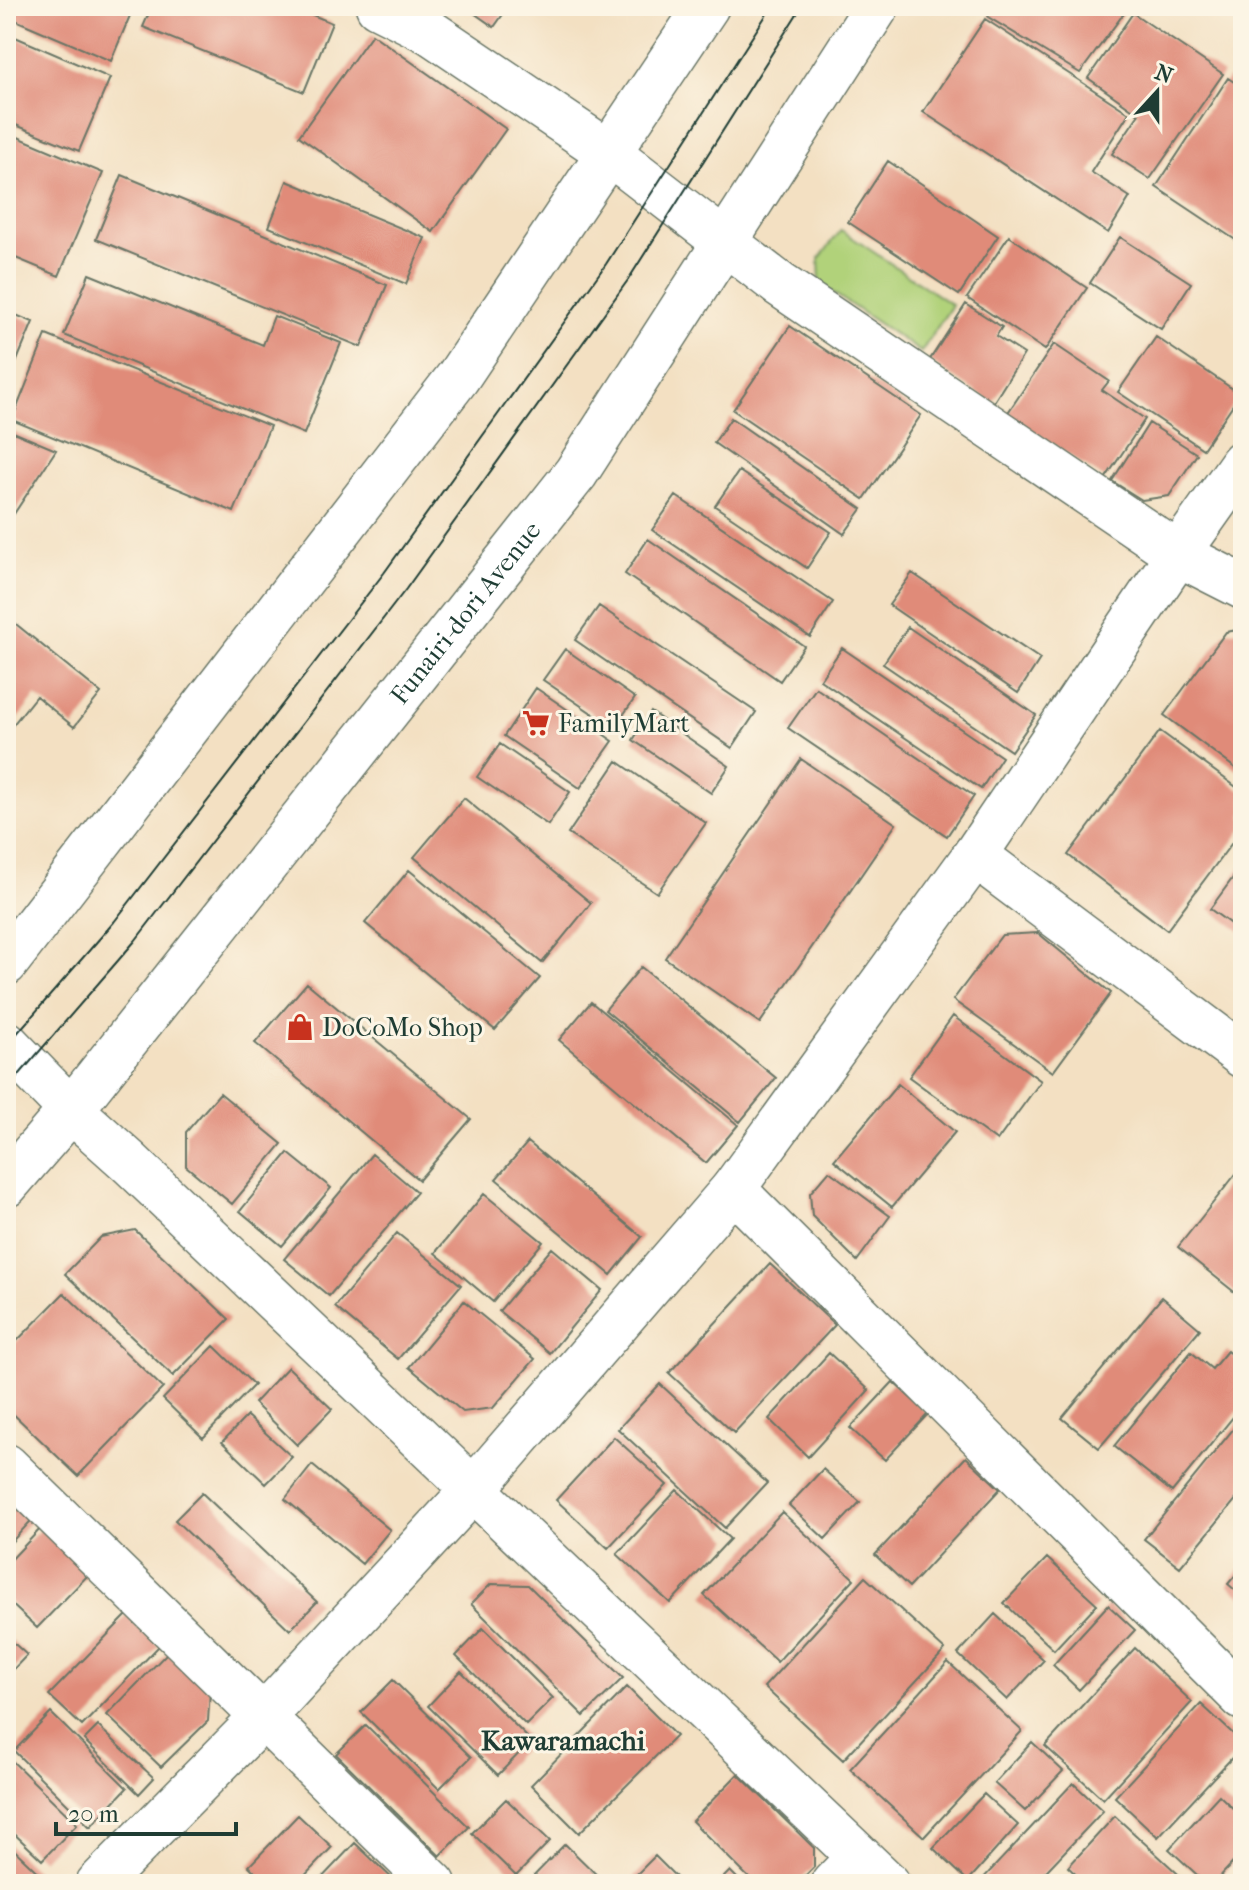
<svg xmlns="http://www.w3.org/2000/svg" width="1249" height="1890" viewBox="0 0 1249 1890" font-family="'IM FELL French Canon',serif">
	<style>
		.green { fill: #b1d27a; stroke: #688857; stroke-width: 2 }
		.building { fill: #e08b79 }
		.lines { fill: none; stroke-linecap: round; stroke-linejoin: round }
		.minor-casing { stroke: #697666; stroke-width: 47 }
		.tertiary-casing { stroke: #697666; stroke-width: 47 }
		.minor { stroke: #fff; stroke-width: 44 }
		.tertiary { stroke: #fff; stroke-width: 44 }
		.tram { stroke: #1f3d34; stroke-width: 2 }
		.labels { text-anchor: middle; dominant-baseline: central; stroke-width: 6; stroke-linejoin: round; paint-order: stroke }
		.street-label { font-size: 26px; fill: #1f3d34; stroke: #fcf5e5 }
		.poi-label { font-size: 26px; fill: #1f3d34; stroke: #fcf5e5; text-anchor: start }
		.neighbourhood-label { font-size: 28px; font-weight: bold; fill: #1f3d34; stroke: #fcf5e5 }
	</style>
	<rect width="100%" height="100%" fill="#fcf5e5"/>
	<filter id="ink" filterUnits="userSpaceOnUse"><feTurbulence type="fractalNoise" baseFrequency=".0125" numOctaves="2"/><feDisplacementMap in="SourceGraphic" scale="16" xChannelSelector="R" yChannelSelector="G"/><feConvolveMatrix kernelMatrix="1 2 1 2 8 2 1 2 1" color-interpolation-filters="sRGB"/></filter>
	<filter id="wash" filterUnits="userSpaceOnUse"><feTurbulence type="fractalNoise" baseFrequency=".006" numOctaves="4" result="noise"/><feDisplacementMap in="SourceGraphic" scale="32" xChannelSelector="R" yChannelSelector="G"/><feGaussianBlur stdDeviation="1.8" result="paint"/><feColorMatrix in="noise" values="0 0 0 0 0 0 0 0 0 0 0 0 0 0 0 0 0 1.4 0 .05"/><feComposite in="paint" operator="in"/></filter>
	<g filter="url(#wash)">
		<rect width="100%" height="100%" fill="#f3e0c2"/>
		<path class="green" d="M841,230l111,75 -31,47 -101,-68 -1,-25z"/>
		<g id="blocks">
			<path class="building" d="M6,6h128l-23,55 -105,-45z
				M152,6h139l41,17 -28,69 -161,-65z
				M464,6h45l-15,21z
				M996,6h126l5,3 -47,64 -92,-56z
				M1133,13l90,61 -73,105 -38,-25 27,-40 -51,-36z
				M985,19l144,94 -38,59 39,25 -22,36 -185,-121z
				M6,33l104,45 -31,73 -73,-30z
				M372,34l134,95 -73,103 -134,-96z
				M1228,78l15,10v157l-87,-58z
				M6,132l97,41 -44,103 -53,-22z
				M888,161l110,75 -39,59 -111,-73z
				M122,175l265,110 -26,62 -265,-108z
				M287,181l138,57 -19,46 -137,-57z
				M1009,236l78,52 -42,62 -78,-52z
				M1120,237l71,46 -30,46 -71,-46z
				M89,274l174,71 11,-29 67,27 -37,91 -240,-99z
				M966,304l36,23 -6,9 28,18 -31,49 -64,-42z
				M6,311l27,11 -27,65z
				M790,326l131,89 -57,84 -131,-89z
				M46,335l224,91 -36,86 -222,-92z
				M1156,337l84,57 -37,55 -85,-57z
				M1054,344l55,37 -7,9 43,29 -40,60 -98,-65z
				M731,418l131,91 -18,25 -130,-91z
				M1149,423l48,31 -28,42 -27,4 -30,-19z
				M6,429l50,21 -50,76z
				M739,471l92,61 -24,36 -92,-62z
				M676,496l157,106 -23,35 -158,-107z
				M648,539l156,107 -24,35 -155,-107z
				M912,573l128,86 -22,34 -129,-88z
				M599,606l157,106 -24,36 -157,-108z
				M6,616l95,77 -27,34 -38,-31 -28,35 -2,-2z
				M908,627l128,88 -25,36 -128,-87z
				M1243,629v145l-79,-59 62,-83z
				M842,648l160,109 -21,32 -161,-109z
				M565,649l70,49 -21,30 -71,-48z
				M536,688l77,53 -33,47 -76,-52z
				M816,688l158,108 -27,40 -159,-108z
				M651,712l78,54 -18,27 -78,-53z
				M1160,731l83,61v36l-76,102 -99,-75z
				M500,744l70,48 -22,33 -71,-48z
				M801,759l95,65 -136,199 -95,-65z
				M617,761l89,62 -49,70 -89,-59z
				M464,798l127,105 -49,60 -128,-106z
				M1243,864v69l-33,-24z
				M409,870l131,108 -45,52 -130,-107z
				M1038,933l73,60 -58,79 -100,-72 49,-65z
				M641,967l135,111 -36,44 -135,-112z
				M307,983l164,136 -52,61 -164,-137z
				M591,1002l147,123 -32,38 -147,-123z
				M953,1016l88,65 -44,60 -88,-64z
				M898,1084l57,48 -63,75 -58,-47z
				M220,1093l62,51 -50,60 -46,-38v-34z
				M528,1142l114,95 -31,38 -115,-96z
				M288,1153l43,35 -49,58 -42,-35z
				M372,1154l45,38 -88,104 -45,-37z
				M1243,1165v134l-65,-52z
				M829,1171l61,45 -33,45 -45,-45 -2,-23z
				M484,1194l59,48 -50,60 -58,-49z
				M135,1230l94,89 -56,57 -108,-102 36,-37z
				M397,1233l64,52 -63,74 -63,-52z
				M552,1248l50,42 -52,63 -51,-42z
				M770,1264l65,61 -101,108 -65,-60z
				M64,1293l99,95 -85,88 -72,-69v-55z
				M1162,1297l38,32 -101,119 -37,-30z
				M464,1301l71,58 -42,49 -30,4 -54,-45z
				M214,1346l40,39 -51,53 -40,-39z
				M1227,1351l16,13v41l-71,87 -58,-46 77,-94 21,17z
				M829,1353l40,37 -61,67 -39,-38z
				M288,1367l44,42 -35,36 -43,-42z
				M893,1382l35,32 -43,46 -35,-32z
				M660,1384l107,99 -42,45 -107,-99z
				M247,1416l45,41 -26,27 -44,-42z
				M1243,1417v74l-63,76 -36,-28z
				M614,1437l53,48 -59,63 -52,-48z
				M966,1457l34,32 -91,98 -34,-32z
				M312,1465l78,65 -28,34 -77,-65z
				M823,1469l37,33 -35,37 -36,-34z
				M6,1482l32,31 -32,35z
				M677,1490l53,49 -60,64 -53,-49z
				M202,1493l115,109 -27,28 -115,-110z
				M782,1512l72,67 -77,83 -73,-67z
				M43,1526l48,46 -54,56 -31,-29v-34z
				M1047,1558l50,46 -43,46 -50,-47z
				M1243,1566v31l-15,-13z
				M865,1577l80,73 -102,110 -79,-73z
				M491,1584l37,1 95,93 -39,38 -113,-112z
				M1108,1605l27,25 -56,60 -26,-25z
				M995,1614l49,46 -37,40 -49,-46z
				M127,1615l32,31 -77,80 -33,-31z
				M483,1628l70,70 -27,27 -70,-69z
				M6,1636l21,19 -21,22z
				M1135,1648l57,54 -89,97 -58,-53z
				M167,1653l43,36 -2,32 -47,46 -54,-52z
				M948,1662l74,69 -98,106 -74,-68z
				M461,1671l70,70 -33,34 -70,-69z
				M393,1680l78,77 -32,32 -78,-77z
				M627,1687l49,49 -97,97 -48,-48z
				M1201,1704l42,39v3l-85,91 -43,-40z
				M51,1713l76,75 -37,39 -76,-76z
				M366,1725l103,102 -29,29 -104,-102z
				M98,1726l56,52 -15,16 -55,-54z
				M1032,1742l31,29 -38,40 -31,-28z
				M6,1755l71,69 -35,36 -36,-34z
				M738,1774l76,74v19l-17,17h-42l-63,-63z
				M1073,1783l30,28 -69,73h-56z
				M984,1794l34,31 -50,56 -35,-33z
				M1219,1795l24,23v34l-30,32h-6l-38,-35z
				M506,1799l44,42 -34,35 -44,-43z
				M298,1815l34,32 -35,37h-30l-18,-18z
				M1115,1816l74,68h-103l-18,-17z
				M6,1842l44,42h-44z
				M355,1843l43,41h-82z
				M565,1844l41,40h-80z
				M655,1856l28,28h-56z
				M730,1871l13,13h-26z"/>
		</g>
	</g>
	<g filter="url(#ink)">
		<use href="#blocks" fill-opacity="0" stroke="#697666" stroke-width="2"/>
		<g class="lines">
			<g class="minor-casing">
				<path id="minor" d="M378,6l52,26 178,120 171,132 399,270 65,33
					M975,855l268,201
					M6,1043l65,67 57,51 760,723
					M733,1189l510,509
					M6,1466l428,418
					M833,1884l26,-27"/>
			</g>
			<g class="tertiary-casing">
				<g id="tertiary">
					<path d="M6,963l452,-586 249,-371"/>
					<path id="s1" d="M6,1185l65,-75 505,-637 301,-467"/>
					<path d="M98,1884l164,-166 211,-228 260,-301 242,-334 203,-301 65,-92"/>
				</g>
			</g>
			<use href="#minor" class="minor"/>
			<use href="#tertiary" class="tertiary"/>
			<path class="tram" d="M6,1046l108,-124 270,-349 222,-309 166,-258
				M6,1090l129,-149 271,-352 222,-309 174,-274"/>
		</g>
	</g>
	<defs>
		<g id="supermarket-bare" transform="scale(2.16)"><path d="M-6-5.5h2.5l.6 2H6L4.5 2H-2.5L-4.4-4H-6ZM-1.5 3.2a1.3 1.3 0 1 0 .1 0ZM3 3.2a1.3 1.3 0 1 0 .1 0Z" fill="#c8321e" stroke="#fcf5e5" stroke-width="2.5" paint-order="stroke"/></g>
		<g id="shop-bare" transform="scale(2.16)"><path d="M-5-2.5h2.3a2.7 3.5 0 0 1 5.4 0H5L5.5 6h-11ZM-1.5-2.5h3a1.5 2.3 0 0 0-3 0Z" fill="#c8321e" stroke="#fcf5e5" stroke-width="2.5" paint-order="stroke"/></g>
	</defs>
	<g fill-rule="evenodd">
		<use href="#supermarket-bare" x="536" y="723"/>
		<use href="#shop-bare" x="300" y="1027"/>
	</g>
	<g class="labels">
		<g class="street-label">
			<text stroke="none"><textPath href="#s1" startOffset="734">Funairi-dori Avenue</textPath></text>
		</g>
		<g class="poi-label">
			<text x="558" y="723">FamilyMart</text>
			<text x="322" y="1027">DoCoMo Shop</text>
		</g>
		<g class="neighbourhood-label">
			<text x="563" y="1740">Kawaramachi</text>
		</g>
	</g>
	<rect width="1249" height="1890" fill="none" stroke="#fcf5e5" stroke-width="32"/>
	<g transform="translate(1157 92) rotate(21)" stroke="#fcf5e5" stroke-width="6" paint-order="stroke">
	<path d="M0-6L14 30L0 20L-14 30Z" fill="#1f3d34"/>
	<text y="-12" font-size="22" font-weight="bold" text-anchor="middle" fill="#1f3d34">N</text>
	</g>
	<path d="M56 1822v12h180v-12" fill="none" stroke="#1f3d34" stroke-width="4"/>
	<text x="68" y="1822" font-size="24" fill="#1f3d34" stroke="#fcf5e5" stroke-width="6" paint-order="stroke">20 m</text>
</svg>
